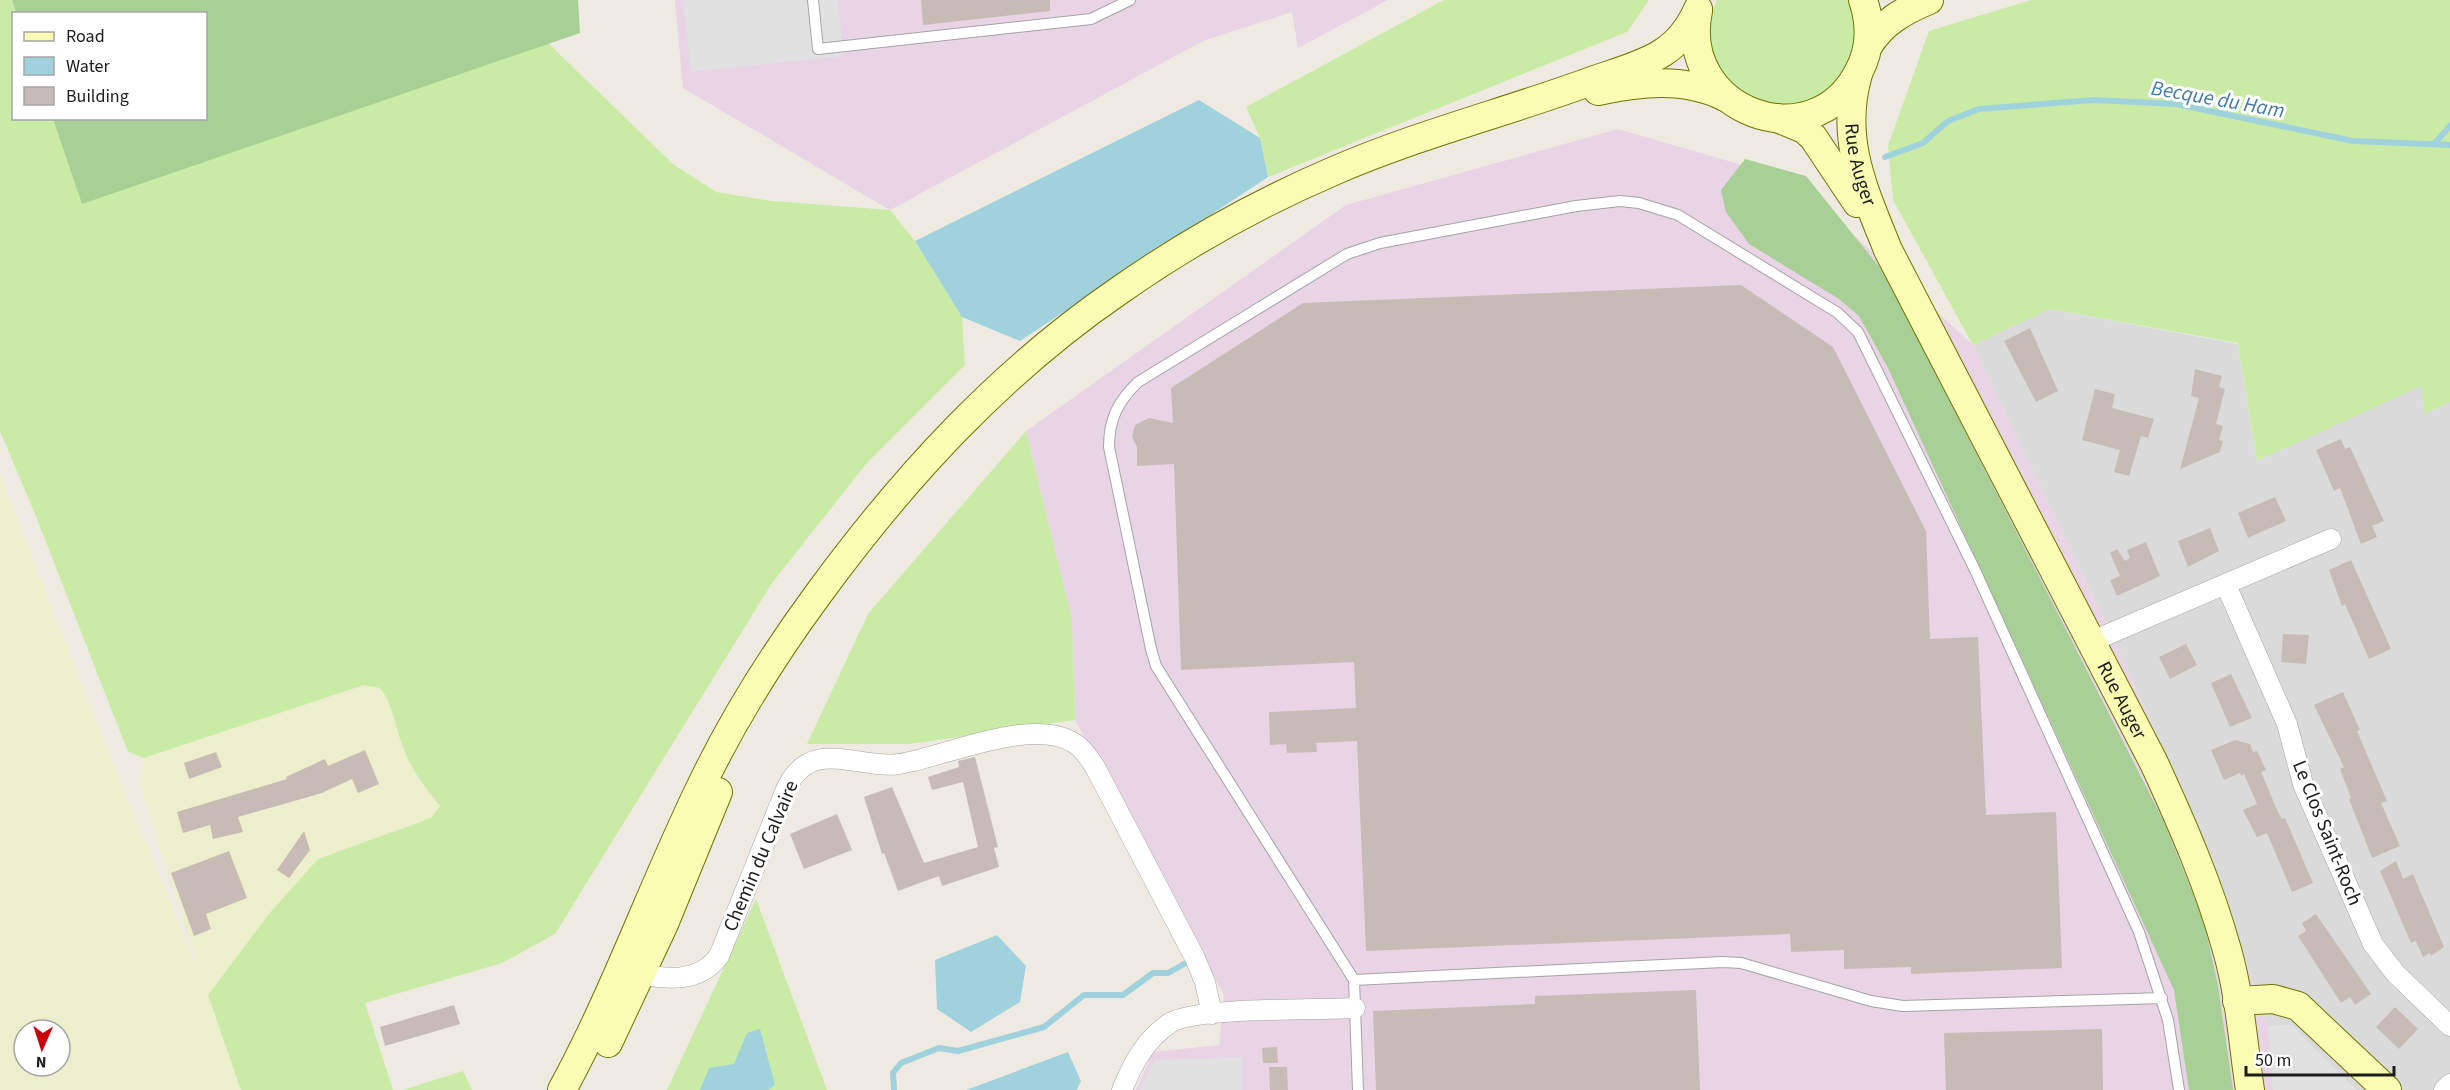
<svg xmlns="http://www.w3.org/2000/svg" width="2450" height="1090" viewBox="0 0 2450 1090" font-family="'Source Sans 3',sans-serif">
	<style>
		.residential { fill: #dbdada }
		.industrial { fill: #e8d4e5 }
		.farmland { fill: #edeecc; fill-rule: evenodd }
		.grass { fill: #caeba5 }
		.forest { fill: #a8cf95 }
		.parking { fill: #e1e1e1 }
		.water { fill: #a0d2de }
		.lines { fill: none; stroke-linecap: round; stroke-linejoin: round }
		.stream { stroke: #a0d2de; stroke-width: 6 }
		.building { fill: #c6bcb5 }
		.lane-casing { stroke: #a4a4a4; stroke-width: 12 }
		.street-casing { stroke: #a4a4a4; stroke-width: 21 }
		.secondary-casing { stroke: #6e7601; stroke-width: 30 }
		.lane { stroke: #fff; stroke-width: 10 }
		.street { stroke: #fff; stroke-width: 20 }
		.secondary { stroke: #fbfcb3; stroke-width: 28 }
		.labels { text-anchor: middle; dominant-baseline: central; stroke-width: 6; stroke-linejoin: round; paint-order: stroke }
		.street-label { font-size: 20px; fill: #1d1d1d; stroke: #fff }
		.water-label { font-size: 21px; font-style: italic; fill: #437aa7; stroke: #fff }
	</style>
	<rect width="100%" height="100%" fill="#eeeae2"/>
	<path class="residential" d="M2050,309l188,35 19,117 164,-76 4,29 25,-12v688h-94l-65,-65 -23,1 -69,-197 -74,-166 -152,-318z"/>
	<path class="industrial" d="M675,0h713l-90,48 -6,-36 -89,29 -313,169 -207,-122z
		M1618,129l176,51 179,165 152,318 74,166 69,197 5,64h-1137l17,-38 66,-7 5,-50 -149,-275 -3,-100 -46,-189 320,-226z"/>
	<path class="farmland" d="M0,474l110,282 94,228 -64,-200 4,-26 220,-73h7l9,3 9,10 6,29 21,48 24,31 -9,12 -113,41 -110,136 33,95h-241zM24,1030h36v36h-36z"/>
	<path class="grass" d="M0,0h12l4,13 -2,1v104l39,1 29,84 466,-160 125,121 43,28 56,9 118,9 25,31 47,76 3,48 -99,99 -94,119 -217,351 -53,29 -137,40 28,87h-152l-33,-95 60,-80 50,-56 113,-41 9,-12c-14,-18 -28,-35 -36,-57 -9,-20 -10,-44 -24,-61l-16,-3 -220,73 -16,-6 -93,-238 -35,-83z
		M1444,0h205l-22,32 -359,145 -8,-39 -14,-31z
		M1717,0h133c8,18 8,41 0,58 -42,95 -173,29 -133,-58z
		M2031,0h419v402l-25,12 -4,-28 -164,75 -19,-118 -188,-34 -77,36 -80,-145 -5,-54 41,-115z
		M1026,431l46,189 3,100 -165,24h-103l61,-130z
		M756,899l71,191h-160z
		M463,1071l9,19h-69z"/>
	<path class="forest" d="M12,0h566l2,33 -498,171 -29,-85 153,-1v-104l-190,-1z
		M1745,159l61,17 79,98 279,548 40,99 14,65 15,104h-44l-15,-100 -286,-622 -29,-52 -20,-17 -90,-55 -23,-32 -5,-22z"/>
	<path class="parking" d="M683,0h155l6,56 -153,16z
		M2291,1025l65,65h-83l-5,-64z
		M1242,1057v33h-102l15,-30z"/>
	<path class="water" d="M1199,100l61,38 8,39 -248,164 -58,-24 -47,-76z
		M997,935l29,31 -6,36 -49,30 -34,-23 -2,-49z
		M760,1029l15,56 -7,5h-68l9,-22 25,-4 13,-31z
		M1068,1052l13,29 -4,9h-111z"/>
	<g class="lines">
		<path class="stream" d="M2434,144l16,-18
			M1885,157l38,-14 25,-22 31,-12 115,-9 82,4 177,37 97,4
			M894,1090l-1,-17 8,-10 38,-15 19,3 86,-24 40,-32h39l30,-22h15l16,-9"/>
	</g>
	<path class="building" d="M921,0h129v11l-127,14z
		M1741,285l92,62 93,184 4,108 48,-2 8,178 70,-3 6,156 -151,6v-7l-67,2v-19l-53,2 -1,-18 -424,17 -9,-210 -41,2 1,9 -30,1 -1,-9 -16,1 -1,-33 87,-4 -2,-46 -173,8 -7,-206 -37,2v-19l-5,-10 3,-12 14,-7 24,5 -2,-35 132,-85z
		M2030,328l28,63 -22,11 -32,-61z
		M2195,369l27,7 -3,11 6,2 -9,35 7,2 -4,14 4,1 -3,11 -40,17 19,-71 -8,-2z
		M2095,389l20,5 -3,14 42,11 -6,19 -7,-2 -12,40 -15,-4 6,-22 -38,-10z
		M2341,439l4,10 5,-2 34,74 -12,5 5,11 -16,7 -21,-56 -6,3 -18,-41z
		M2275,497l11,24 -38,17 -10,-25z
		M2210,528l9,23 -31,16 -10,-26z
		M2146,542l14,34 -43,20 -7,-16 10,-4 -10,-23 7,-4 8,12 5,-3 -3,-8z
		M2351,560l40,89 -22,10 -24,-55 -3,2 -13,-36z
		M2283,634l26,1 -3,29 -25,-2z
		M2186,644l11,21 -27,14 -11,-22z
		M2231,674l21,44 -22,9 -19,-44z
		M2343,692l17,38 -3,1 30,70 -6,2 19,43 -28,12 -23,-59 2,-1 -11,-29 4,-2 -30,-62z
		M2235,740l15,4 3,8 4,-1 9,19 -5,2 17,40 4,7 3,-1 28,65 -21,9 -25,-59 -10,4 -14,-27 14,-6 -13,-30 -3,2 -1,-3 -16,7 -13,-30z
		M365,750l14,34 -21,9 -6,-14 -30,14 -84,24 5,15 -30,7 -3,-14 -27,8 -6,-21 110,-33 -1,-2 39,-18 3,7z
		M216,752l6,15 -33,12 -5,-16z
		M975,757l23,90 -4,1 5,19 -57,19 -3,-10 -41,15 -14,-38 -2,1 -18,-57 28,-10 32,76 54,-16 -15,-65 -31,8 -4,-13 31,-10 -1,-6z
		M837,814l15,36 -48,19 -14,-35z
		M304,831l6,19 -21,28 -12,-8z
		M229,851l18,47 -41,16 5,15 -17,7 -23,-63z
		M2396,861l7,18 10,-5 31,73 -13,9 -1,-3 -7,4 -7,-16 -5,2 -31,-72z
		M2316,914l55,80 -16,11 -5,-8 -9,6 -43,-67 8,-5 -4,-8z
		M1696,990l4,100h-324l-3,-79 162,-7v-8z
		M454,1005l6,19 -75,22 -5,-19z
		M2395,1007l23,22 -19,20 -23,-22z
		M2102,1029l1,61h-157l-2,-57z
		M1277,1047l1,16h-15l-1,-15z
		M1269,1067h18l1,23h-18z"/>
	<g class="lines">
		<g class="lane-casing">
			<path id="lane" d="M813,0l5,49 273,-30 39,-19
				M1354,980l-198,-314 -5,-17 -42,-202c0,-28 9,-46 29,-65l209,-128 33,-11 196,-37 44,-5 19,2 39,12 160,98 20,19 117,238 164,362 29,88 11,70
				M1358,1090l-4,-110 369,-18 18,1 130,38 32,5 259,-8"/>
		</g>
		<g class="street-casing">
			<path id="street" d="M2226,585l61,139 16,60 70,160 22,29 55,53
				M2090,642l241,-103
				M629,973c32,5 68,13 90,-17l68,-169c26,-51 71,-17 112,-23 45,-7 134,-48 175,-21 9,5 16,16 21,24l100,191 10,24 7,32
				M1122,1090c11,-27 23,-50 48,-67 25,-16 149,-13 185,-15
				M2444,1090l6,-6"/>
		</g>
		<g class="secondary-casing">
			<g id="secondary">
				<path d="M1698,11c-21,100 115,151 161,60 12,-22 12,-48 4,-71"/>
				<path d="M1868,46c15,-24 35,-35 61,-46"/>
				<path id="s1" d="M1858,74c-19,65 6,116 30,176l266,513c28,61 55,122 73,187 13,45 16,94 23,140"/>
				<path d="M1598,91c42,-9 87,-14 127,6"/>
				<path d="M1777,118l27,11 9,8 44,66"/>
				<path d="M2237,1001l36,-2 25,7 89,84"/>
				<path d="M608,1043l56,-119 54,-132"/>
				<path d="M562,1090c54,-99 91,-206 141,-308 33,-68 71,-128 116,-189 85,-116 181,-221 301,-303 67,-47 141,-88 216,-120 81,-35 167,-57 250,-87 24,-9 54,-16 76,-30 18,-11 28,-26 36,-44"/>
			</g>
		</g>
		<use href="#lane" class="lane"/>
		<use href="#street" class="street"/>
		<use href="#secondary" class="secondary"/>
	</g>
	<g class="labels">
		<g class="street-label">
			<text stroke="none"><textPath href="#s1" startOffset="92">Rue Auger</textPath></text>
			<text stroke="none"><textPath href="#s1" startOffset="690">Rue Auger</textPath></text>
			<text transform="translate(2327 833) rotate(68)">Le Clos Saint-Roch</text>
			<text transform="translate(761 856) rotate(-67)">Chemin du Calvaire</text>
		</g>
		<g class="water-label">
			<text transform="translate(2218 99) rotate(10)">Becque du Ham</text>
		</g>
	</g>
	<rect x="12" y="12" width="195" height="108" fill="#ffffff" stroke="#a5a5a5" stroke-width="1.5"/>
	<rect x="24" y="32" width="30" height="9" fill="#fbfcb3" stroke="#a5a5a5" stroke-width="1.5"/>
	<text x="66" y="42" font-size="18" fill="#1d1d1d">Road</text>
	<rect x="24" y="57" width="30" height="18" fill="#a0d2de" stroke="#a5a5a5" stroke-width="1.5"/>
	<text x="66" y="72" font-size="18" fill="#1d1d1d">Water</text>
	<rect x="24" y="87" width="30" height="18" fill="#c6bcb5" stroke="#a5a5a5" stroke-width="1.5"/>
	<text x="66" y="102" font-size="18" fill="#1d1d1d">Building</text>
	<g transform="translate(42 1048) rotate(183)"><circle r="28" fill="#ffffff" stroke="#a5a5a5" stroke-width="1.5"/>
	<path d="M0-4.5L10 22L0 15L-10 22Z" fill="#c90008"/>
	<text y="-9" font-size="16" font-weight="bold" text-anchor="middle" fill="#1d1d1d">N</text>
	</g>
	<path d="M2246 1066v9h148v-9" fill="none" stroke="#1d1d1d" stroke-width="3"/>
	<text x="2255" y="1066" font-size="18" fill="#1d1d1d" stroke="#ffffff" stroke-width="4.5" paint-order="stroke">50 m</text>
</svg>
